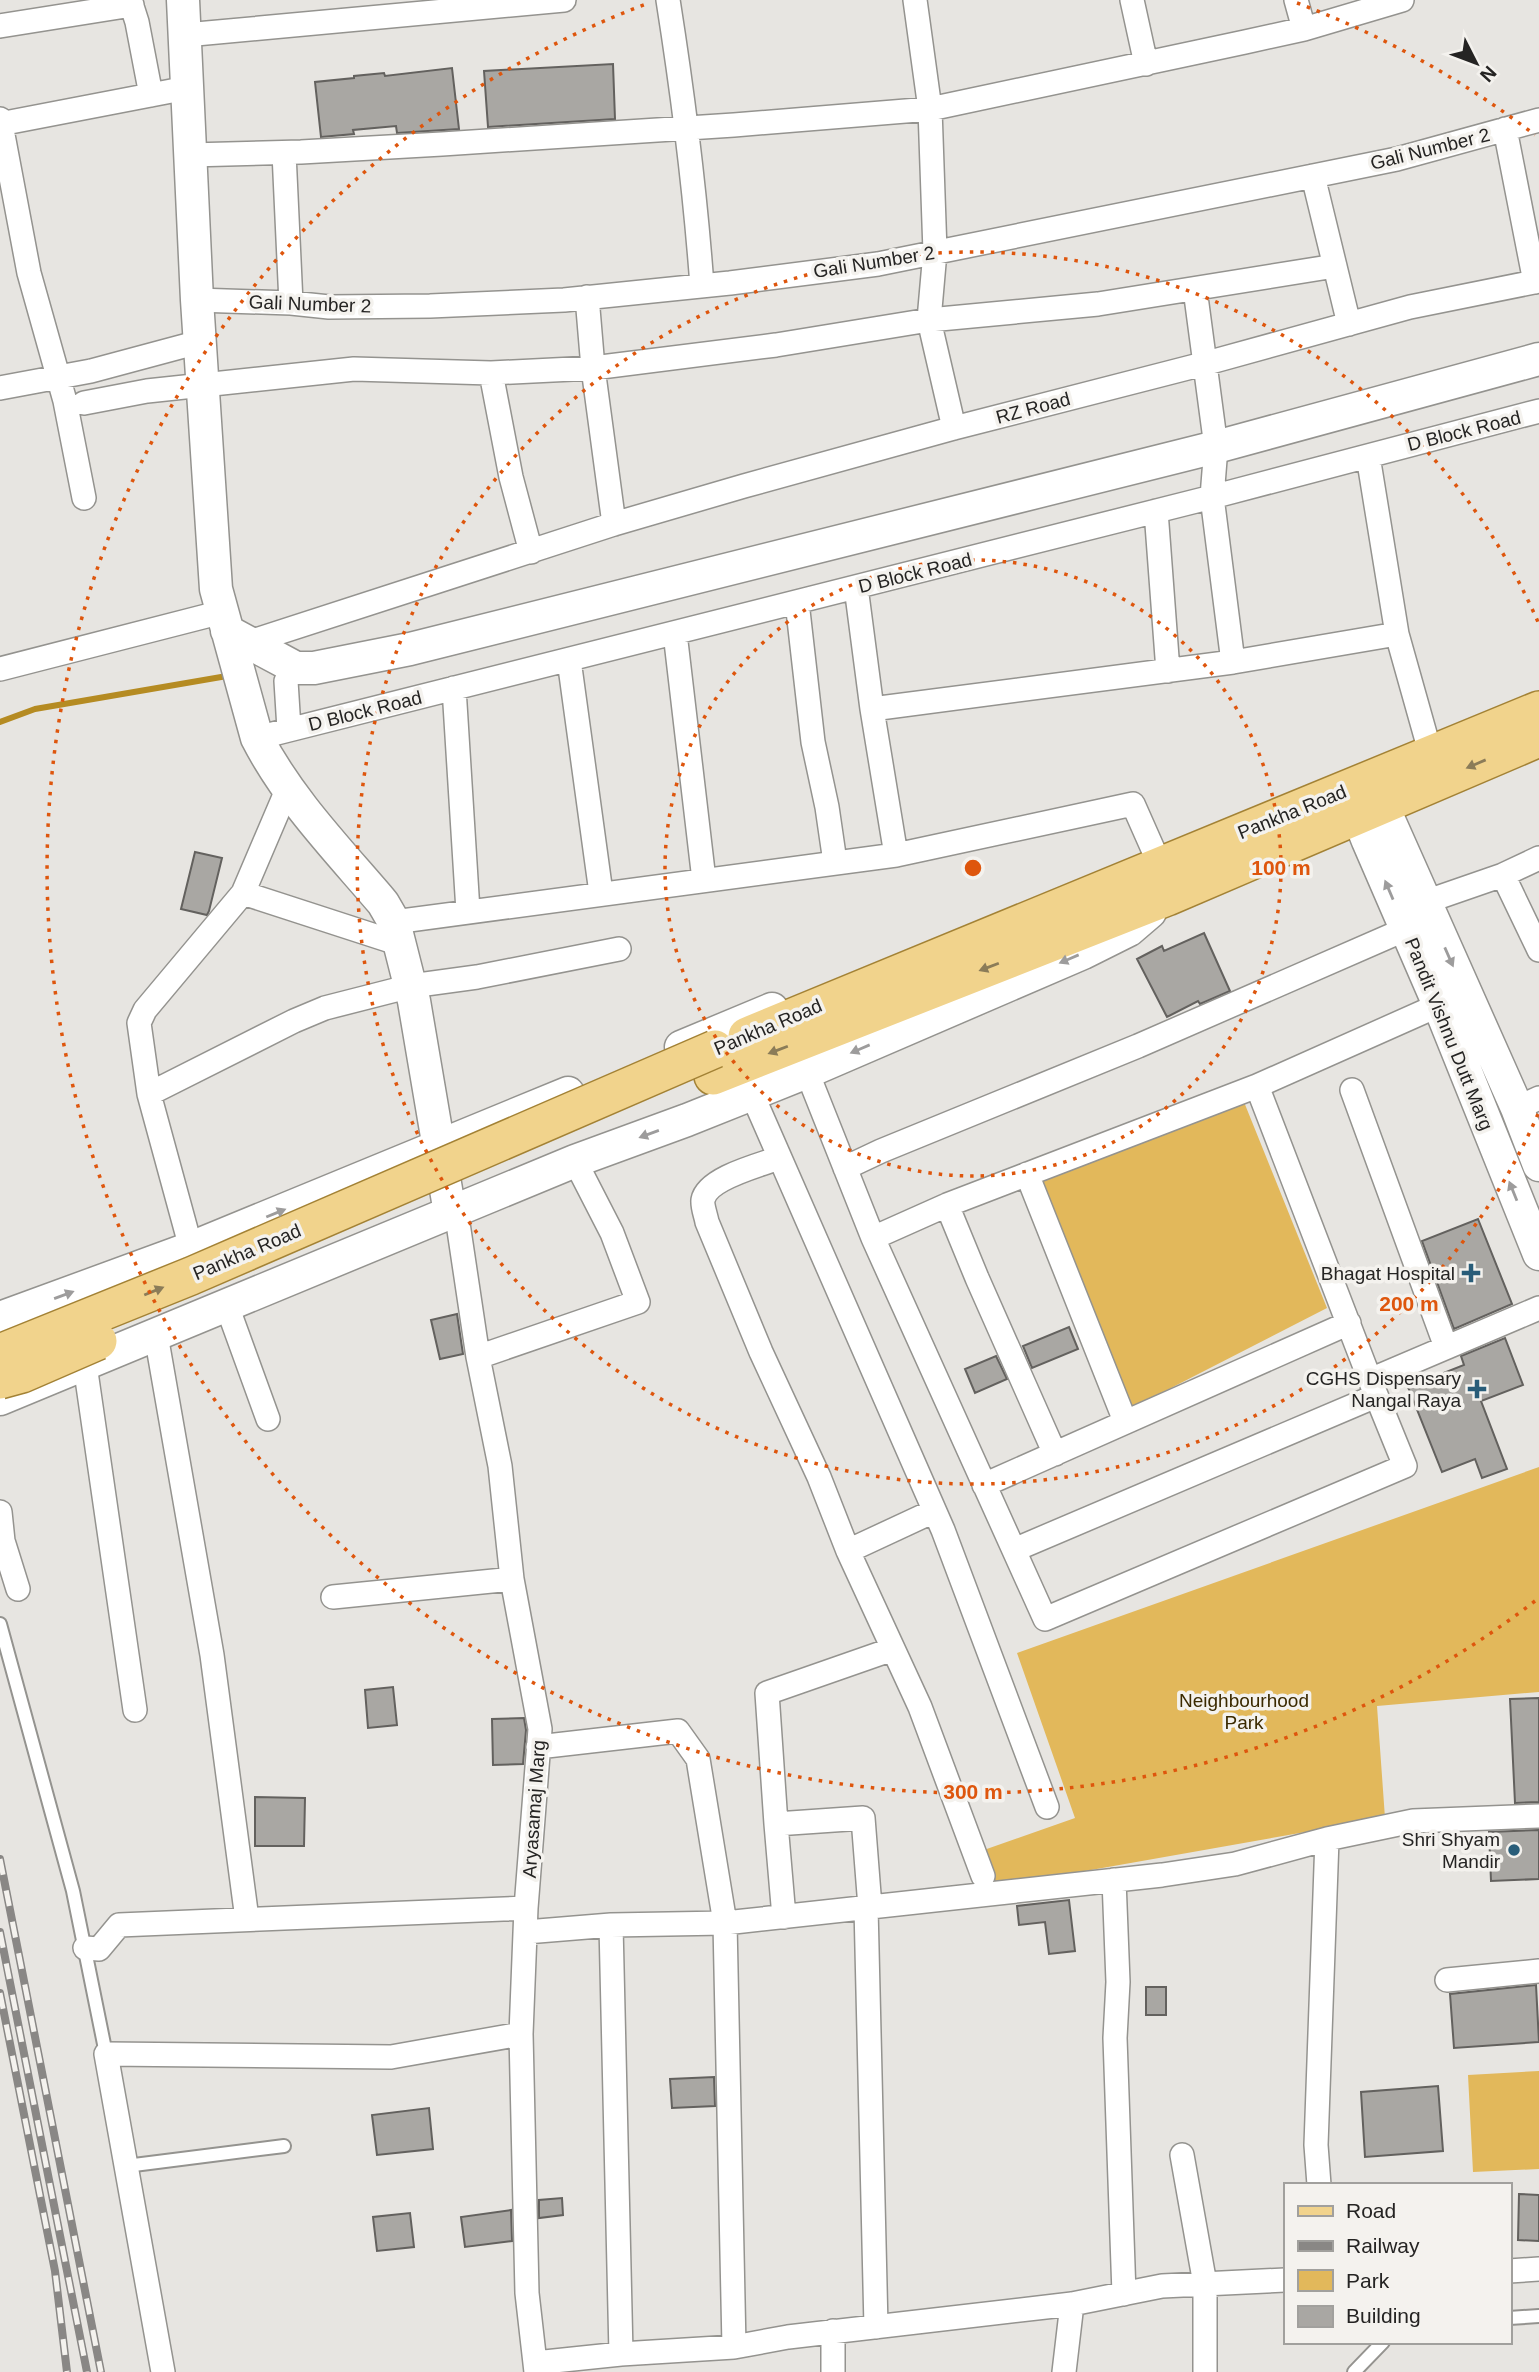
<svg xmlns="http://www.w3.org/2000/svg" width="1539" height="2372" viewBox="0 0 1539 2372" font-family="Arial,sans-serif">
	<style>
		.green { fill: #e2b85b }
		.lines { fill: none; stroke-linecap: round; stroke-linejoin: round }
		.stream { stroke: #b58b22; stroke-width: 6 }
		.building { fill: #a9a7a3; stroke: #63615e; stroke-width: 2 }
		.lane-casing { stroke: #94938f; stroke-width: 16 }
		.street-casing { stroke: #94938f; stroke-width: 26 }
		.secondary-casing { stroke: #94938f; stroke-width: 35 }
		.primary-casing { stroke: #a38235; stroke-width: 40 }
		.lane { stroke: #fff; stroke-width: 12 }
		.street { stroke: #fff; stroke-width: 23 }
		.secondary { stroke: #fff; stroke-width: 32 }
		.primary { stroke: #f1d38c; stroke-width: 37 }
		.rail-casing { stroke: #898785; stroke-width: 8 }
		.rail { stroke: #f4f2ee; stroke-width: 5; stroke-dasharray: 16; stroke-linecap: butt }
		.primary-bridge-casing { stroke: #a38235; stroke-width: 40; stroke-linecap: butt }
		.primary-bridge { stroke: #f1d38c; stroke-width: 37 }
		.oneway { fill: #8b7c58 }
		.oneway2 { fill: #9d9c9c }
		.ring { fill: none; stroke: #de560d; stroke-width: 3.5; stroke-dasharray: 3.5 7 }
		.poi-dot { fill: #295d79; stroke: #f4f2ee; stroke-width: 2.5 }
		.labels { text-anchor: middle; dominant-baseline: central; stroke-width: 7; stroke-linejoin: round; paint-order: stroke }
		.street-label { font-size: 19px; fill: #252423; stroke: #f4f2ee }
		.poi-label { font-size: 19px; fill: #252423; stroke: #f4f2ee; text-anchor: end }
		.park-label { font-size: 19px; fill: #3b2a00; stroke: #f4f2ee }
		.centre { fill: #de560d; stroke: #f4f2ee; stroke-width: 3.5 }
		.ring-label { font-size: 21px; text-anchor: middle; font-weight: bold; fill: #de560d; stroke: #f4f2ee; stroke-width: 7; stroke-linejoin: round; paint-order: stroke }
	</style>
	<rect width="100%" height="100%" fill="#e7e5e1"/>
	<path class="green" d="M1244,1102l83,206 -197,101 -89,-229z
		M1539,1467v225l-162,14 8,112 -390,69 -14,-36 94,-33 -58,-165z
		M1539,2071v98l-66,3 -5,-97z"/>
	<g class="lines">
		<path class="stream" d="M0,722l35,-13 192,-33"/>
	</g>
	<path class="building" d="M613,64l2,55 -127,8 -4,-56z
		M452,68l7,61 -62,4 -1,-7 -43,4 1,4 -33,3 -6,-55 39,-4v-2l30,-3 1,3z
		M195,852l27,6 -13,53 -2,4 -26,-6z
		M1204,933l26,58 -30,13 -2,-3 -31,16 -30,-58 25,-13 2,5z
		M1478,1219l34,85 -58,25 -32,-88z
		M457,1314l6,40 -23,5 -9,-39z
		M1069,1327l9,22 -46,19 -9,-22z
		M1505,1338l18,47 -42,16 26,68 -25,9 -7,-19 -33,13 -34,-85 56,-22 -3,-9z
		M996,1356l11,23 -32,14 -10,-24z
		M393,1687l4,38 -29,3 -3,-38z
		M1539,1698v104l-24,1 -5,-104z
		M524,1718l2,12 -3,34 -30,1 -1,-46z
		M255,1797l50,1 -1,48h-49z
		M1539,1830v49l-48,2 -2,-49z
		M1069,1900l6,51 -26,3 -4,-32 -26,3 -2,-19z
		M1536,1985l3,57 -85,6 -4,-54z
		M1146,1987h20v28h-20z
		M714,2077l1,29 -43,2 -2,-29z
		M1438,2086l5,65 -78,6 -4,-65z
		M429,2108l4,41 -56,6 -5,-40z
		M1519,2194l20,1v46l-21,-1z
		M562,2198l1,17 -24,3v-18z
		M511,2210l1,31 -47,6 -4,-30z
		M410,2213l4,34 -37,4 -4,-34z"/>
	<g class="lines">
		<g class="lane-casing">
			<path id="lane" d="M0,1624l73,267 33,163
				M126,2166l158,-20
				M1509,2318l30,-2
				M1354,2372l29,-30"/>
		</g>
		<g class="street-casing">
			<path id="street" d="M130,0l7,22 14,73
				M668,0c15,95 27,190 34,286
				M915,0l15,109 5,143 -6,68 25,108
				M1132,0l14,64
				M1296,0l8,29
				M0,26l132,-21
				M185,35l379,-35
				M0,119l29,154 36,128 19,97
				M0,124l187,-36
				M1505,129l30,153
				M284,153l7,150
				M190,155l111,-3 141,-8 292,-19 196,-16 315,-67 59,-13 98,-29
				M1313,176l36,148
				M1195,289l21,158 -4,50 21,165
				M587,297l6,71 21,156
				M197,300l94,3 38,4 101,-1 134,-6 166,-17 148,-19 519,-105 142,-39
				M491,373l20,104 20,75
				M0,388l91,-17 108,-29
				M84,403l63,-12 207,-22 137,4 102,-5 183,-23 153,-25 169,-16 237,-38
				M1368,456l29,178 34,121
				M1156,511l12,160
				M856,587l16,122 361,-47 164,-28
				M797,602l16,140 14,65 8,55
				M675,633l29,247
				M250,642l364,-118 130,-38 210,-58 253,-65 203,-56 129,-26
				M569,660l32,233
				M0,669l222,-57
				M454,688l14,223
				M872,709l24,146 237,-51 27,61
				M289,729l-3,-48 7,-15
				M257,738l955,-241 327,-86
				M1503,875l36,75
				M243,893l157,51
				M1425,902l78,-27 36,-17
				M394,922l502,-67
				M807,1072l66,166 172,381 360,-153 -35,-86 169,-72
				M1257,1086l113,294
				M1352,1090l94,257
				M149,1094l145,-73 31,-13 86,-22 66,-9 142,-28
				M752,1094l191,436 104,277
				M1517,1108l22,-10
				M779,1158c-19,7 -72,20 -76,42 -1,6 3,16 4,22l54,130 58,125 29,74 72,156 63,169
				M845,1168l36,-17 257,-105 268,-117
				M1027,1174l98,247
				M947,1205l30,73 78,176
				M456,1210l22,147 22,109 12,113 28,150 -14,179 -5,126 6,259 9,79
				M873,1238l74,-33 310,-119 182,-81
				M191,1248l-42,-154 -10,-71 6,-13 98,-117 44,-103
				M227,1306l41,113
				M156,1335l56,320 35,264
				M478,1357l160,-55 -26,-69 -37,-72
				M85,1365l50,345
				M984,1485l365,-162
				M0,1512l3,29 15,48
				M1014,1550l362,-154
				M848,1551l86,-40
				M333,1597l179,-18
				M538,1747l140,-16 20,28 27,164 9,424
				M776,1824l-9,-131 126,-44
				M1114,1880l4,102 -3,56 9,256
				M866,1907l10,420
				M784,1917l-8,-93 87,-6 7,89
				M611,1925l10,429
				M526,1932l85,-7 114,-2 437,-48 73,-11 92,-25 86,-18 126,-5
				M85,1948l14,1 20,-24 407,-17
				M1447,1980l92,-9
				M1182,2155l23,129v88
				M1319,2185l-3,-40 11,-306
				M1509,2271l30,-2
				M833,2331v41
				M535,2363l86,-9 113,-7 54,-10 284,-33 90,-18 123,-6
				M163,2372l-57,-318 285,3 130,-23
				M1064,2372l8,-68"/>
		</g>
		<g class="secondary-casing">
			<path id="secondary" d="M183,0l14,300 19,289 41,149c32,62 81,112 126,165l11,19 20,79 36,212
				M227,631l69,37h18l96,-19 806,-202 323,-88
				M1372,782l145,326 22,57
				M1349,793l19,48 71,164 100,249
				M681,1047l91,-38
				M0,1318l191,-70 377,-155
				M0,1399l575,-238 112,-41 120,-48 276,-119 46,-23 21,-18"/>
		</g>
		<g class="primary-casing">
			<path id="primary" d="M747,1036l792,-326
				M713,1076l454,-179 372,-159"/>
		</g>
		<use href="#lane" class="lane"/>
		<use href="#street" class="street"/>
		<use href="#secondary" class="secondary"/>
		<use href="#primary" class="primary"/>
		<g class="rail-casing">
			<path id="rail" d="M0,1859l101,513
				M0,1932l87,440
				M0,1993l55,278 12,101"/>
		</g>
		<use href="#rail" class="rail"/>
		<g class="primary-bridge-casing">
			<path id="primary-bridge" d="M0,1353l191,-77 524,-227
				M0,1380l22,-6 76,-33"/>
		</g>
		<use href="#primary-bridge" class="primary-bridge"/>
	</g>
	<defs><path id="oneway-solid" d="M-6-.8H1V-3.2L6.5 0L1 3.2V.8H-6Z" transform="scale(1.75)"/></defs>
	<g class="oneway">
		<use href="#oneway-solid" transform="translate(1476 764) rotate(157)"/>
		<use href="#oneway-solid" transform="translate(989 967) rotate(159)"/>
		<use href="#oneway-solid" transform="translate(778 1050) rotate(159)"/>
		<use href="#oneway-solid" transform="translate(154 1291) rotate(-22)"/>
	</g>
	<g class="oneway2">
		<use href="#oneway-solid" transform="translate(1389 890) rotate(-113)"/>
		<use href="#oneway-solid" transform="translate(1449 957) rotate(66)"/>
		<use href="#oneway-solid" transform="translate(1069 959) rotate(157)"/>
		<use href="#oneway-solid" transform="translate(860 1049) rotate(157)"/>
		<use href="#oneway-solid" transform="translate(649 1134) rotate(160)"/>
		<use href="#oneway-solid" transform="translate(1513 1191) rotate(-112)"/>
		<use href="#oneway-solid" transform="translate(276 1213) rotate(-22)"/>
		<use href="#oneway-solid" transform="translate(64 1295) rotate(-20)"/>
	</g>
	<g class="ring">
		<circle cx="973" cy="868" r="308"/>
		<path d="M1538 1114A616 616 0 1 1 1538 622"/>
		<path d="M1535 1601A924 924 0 1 1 649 3M1297 3A924 924 0 0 1 1535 135"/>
	</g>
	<g class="poi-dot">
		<path d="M1467.5 1262.5h7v7h7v7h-7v7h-7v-7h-7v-7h7z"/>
		<path d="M1473.5 1378.5h7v7h7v7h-7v7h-7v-7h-7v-7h7z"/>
		<circle cx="1514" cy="1850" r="7"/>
	</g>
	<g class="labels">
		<g class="street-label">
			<text transform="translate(1430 149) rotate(-14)">Gali Number 2</text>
			<text transform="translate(874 262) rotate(-9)">Gali Number 2</text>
			<text transform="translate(310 304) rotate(2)">Gali Number 2</text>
			<text transform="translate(1033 408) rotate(-15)">RZ Road</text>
			<text transform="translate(1464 431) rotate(-14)">D Block Road</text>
			<text transform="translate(915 573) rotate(-14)">D Block Road</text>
			<text transform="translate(365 711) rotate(-14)">D Block Road</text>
			<text transform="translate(1292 812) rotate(-22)">Pankha Road</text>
			<text transform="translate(768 1027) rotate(-23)">Pankha Road</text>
			<text transform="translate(1449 1034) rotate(68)">Pandit Vishnu Dutt Marg</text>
			<text transform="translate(247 1252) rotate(-23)">Pankha Road</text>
			<text transform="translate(534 1809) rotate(-86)">Aryasamaj Marg</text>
		</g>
		<g class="poi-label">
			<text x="1455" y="1273">Bhagat Hospital</text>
			<text x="1461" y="1378">CGHS Dispensary<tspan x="1461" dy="22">Nangal Raya</tspan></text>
			<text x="1500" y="1839">Shri Shyam<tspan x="1500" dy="22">Mandir</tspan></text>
		</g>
		<g class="park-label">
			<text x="1244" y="1700">Neighbourhood<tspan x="1244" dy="22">Park</tspan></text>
		</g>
	</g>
	<circle cx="973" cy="868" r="10" class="centre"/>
	<g class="ring-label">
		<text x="1281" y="875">100 m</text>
		<text x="1409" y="1311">200 m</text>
		<text x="973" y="1799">300 m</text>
	</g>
	<rect x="1284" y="2183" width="228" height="161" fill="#f4f2ee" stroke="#a1a09d" stroke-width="2"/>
	<rect x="1298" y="2206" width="35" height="10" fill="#f1d38c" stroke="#a1a09d" stroke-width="2"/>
	<text x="1346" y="2218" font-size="21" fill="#252423">Road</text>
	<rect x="1298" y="2241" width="35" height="10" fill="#898785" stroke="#a1a09d" stroke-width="2"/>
	<text x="1346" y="2253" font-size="21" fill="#252423">Railway</text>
	<rect x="1298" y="2270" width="35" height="21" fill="#e2b85b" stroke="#a1a09d" stroke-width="2"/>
	<text x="1346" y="2288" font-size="21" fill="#252423">Park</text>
	<rect x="1298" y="2306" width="35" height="21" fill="#a9a7a3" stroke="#a1a09d" stroke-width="2"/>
	<text x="1346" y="2323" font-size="21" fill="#252423">Building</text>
	<g transform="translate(1476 63) rotate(132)" stroke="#f4f2ee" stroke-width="5" paint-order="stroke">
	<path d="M0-5L12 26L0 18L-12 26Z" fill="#252423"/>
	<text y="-10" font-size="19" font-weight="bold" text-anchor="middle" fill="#252423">N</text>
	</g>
</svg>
